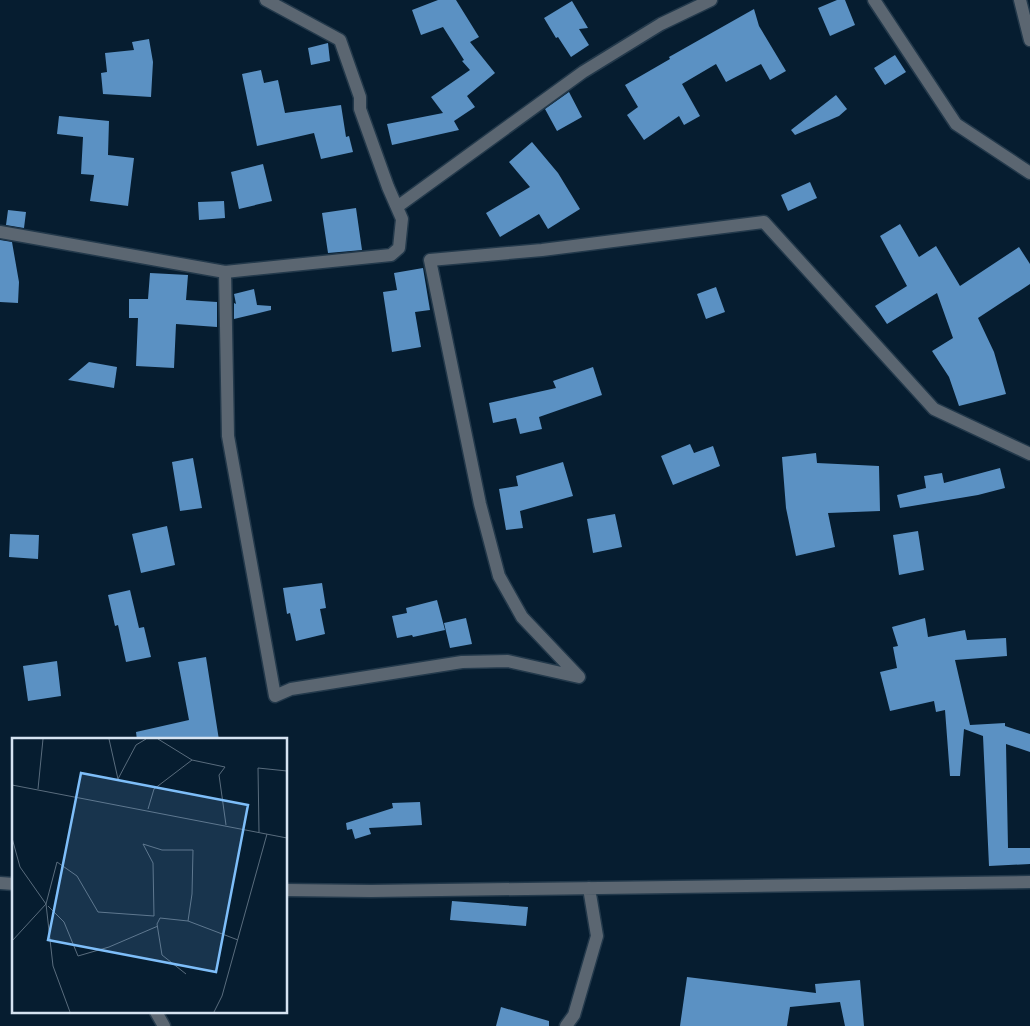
<svg xmlns="http://www.w3.org/2000/svg" width="1030" height="1026" viewBox="0 0 1030 1026" font-family="'Titillium Web',sans-serif">
	<style>
		.building { fill: #5b91c3 }
		.lines { fill: none; stroke-linecap: round; stroke-linejoin: round }
		.minor-casing { stroke: #23394b; stroke-width: 15 }
		.minor { stroke: #5b6671; stroke-width: 12 }
		.inset-road { fill: none; stroke: #596c7d; stroke-width: 1 }
		.view { fill: #7ebef9; fill-opacity: 0.15; stroke: #7ebef9; stroke-width: 2.5 }
		.inset-edge { fill: none; stroke: #d5e3f1; stroke-width: 2.5 }
	</style>
	<rect width="100%" height="100%" fill="#061d30"/>
	<path class="building" d="M438,0h18l23,37 -9,5 25,31 -28,23 8,11 -21,14 5,9 -67,15 -5,-21 56,-11 -12,-16 39,-27 -8,-9 2,-1 -21,-33 -22,8 -9,-25z
		M837,0h8l10,25 -25,11 -12,-28z
		M572,1l16,27 -9,1 10,16 -18,12 -13,-20 -2,1 -12,-20z
		M754,9l5,17 27,45 -16,9 -9,-16 -35,18 -10,-18 -34,20 18,32 -16,9 -5,-9 -35,24 -17,-25 11,-8 -13,-22 45,-26 -1,-2z
		M149,39l4,23 -2,35 -48,-3 -2,-21 6,-1 -2,-19 29,-3 -2,-8z
		M328,43l2,18 -19,4 -3,-17z
		M895,55l11,17 -21,13 -11,-17z
		M261,70l3,13 14,-3 7,33 56,-8 5,32 3,-1 4,16 -32,7 -7,-26 -57,13 -15,-72z
		M569,92l13,25 -25,14 -12,-22z
		M836,95l11,14 -8,7 -44,19 -4,-5z
		M59,116l50,5 -1,34 26,3 -6,48 -38,-5 4,-26 -13,-1 2,-37 -26,-3z
		M532,142l26,31 22,36 -32,20 -9,-15 -39,23 -14,-24 44,-26 -21,-25z
		M263,164l9,37 -33,8 -8,-37z
		M810,182l7,16 -29,13 -7,-16z
		M224,201l1,17 -26,2 -1,-18z
		M356,208l6,42 -34,3 -6,-40z
		M8,210l18,2 -2,16 -18,-3z
		M900,224l19,33 17,-11 24,40 59,-39 11,17v20l-52,34 16,34 12,42 -47,12 -10,-29 -17,-26 21,-13 -16,-45 -50,31 -12,-18 32,-20 -27,-50z
		M0,240l12,2 7,40 -1,21 -18,-1z
		M423,268l7,42 -15,2 6,35 -29,5 -9,-60 14,-2 -3,-17z
		M150,273l38,2 -2,25 31,2v25l-41,-3 -2,44 -38,-2 2,-48h-9v-19h19z
		M716,287l9,25 -19,7 -9,-25z
		M254,289l3,16 14,1v4l-37,9v-16l2,1 -2,-10z
		M89,362l28,5 -3,21 -46,-8z
		M593,367l9,28 -63,22 3,12 -22,5 -4,-16 -23,5 -4,-20 67,-15 -3,-7z
		M690,444l4,9 19,-7 7,20 -47,19 -12,-29z
		M816,453l1,10 62,3 1,45 -52,2 7,34 -39,9 -10,-48 -4,-51z
		M193,458l9,50 -22,3 -8,-49z
		M563,462l10,34 -53,15 3,17 -17,2 -7,-41 19,-3 -2,-10z
		M1000,468l5,20 -27,7 -78,13 -3,-13 29,-7 -2,-12 18,-3 2,10z
		M615,514l7,33 -29,6 -6,-34z
		M167,526l8,39 -34,8 -9,-39z
		M918,531l6,39 -25,5 -6,-40z
		M10,534l29,1 -1,24 -29,-2z
		M322,583l4,25 -6,1 5,25 -29,7 -6,-28 -3,1 -4,-26z
		M130,590l9,38 5,-1 7,30 -25,5 -8,-37 -3,1 -7,-31z
		M437,600l8,30 -32,7 -1,-2 -15,3 -5,-22 15,-3 -1,-5z
		M466,618l6,26 -22,4 -6,-25z
		M925,618l3,19 37,-7 2,10 39,-2 1,18 -52,4 15,65 35,-2v3l25,8v18l-24,-8 2,104h22v16l-41,2 -6,-130 -19,-7 -4,47h-10l-5,-66 -9,2 -2,-11 -44,10 -10,-39 17,-4 -4,-21 5,-1 -6,-19z
		M206,657l13,83h-82l-1,-8 53,-12 -11,-58z
		M57,661l4,35 -33,5 -5,-35z
		M420,802l2,23 -53,3 2,6 -16,5 -3,-10 -5,1 -1,-7 47,-15 -1,-5z
		M452,901l76,6 -2,19 -76,-6z
		M687,977l129,16 -1,-9 45,-4 4,46h-19l-5,-24 -50,5 -3,19h-107z
		M501,1007l48,14v5h-53z"/>
	<g class="lines">
		<g class="minor-casing">
			<path id="minor" d="M266,0l74,40 20,57v12l28,78 14,32 -3,29 -8,7 -166,17 3,164 47,260 16,-7 171,-27 46,-1 71,16 -57,-60 -23,-41 -19,-72 -50,-244 112,-10 222,-28 170,187 96,45
				M874,0l82,124 74,49
				M1020,0l10,40
				M397,207l186,-135 78,-48 50,-24
				M0,232l225,40
				M0,883l14,1
				M286,890l85,1 659,-9
				M156,1012l8,14
				M566,1026l8,-11 23,-79 -8,-48"/>
		</g>
		<use href="#minor" class="minor"/>
	</g>
	<g transform="translate(12 738)">
		<rect width="275" height="275" fill="#061d30"/>
		<path class="inset-road" d="M97,1l9,40 18,-34 10,-6M146,1l34,21M0,47l275,53M26,51l5,-50M136,71l6,-20 38,-29 33,7 -6,8 7,50M247,94l-1,-64 29,3M0,100l8,29 26,37 11,-42 20,14 21,36 56,4 -1,-53 -10,-19 19,6h31l-1,44 -4,27 -28,-3 -3,6 5,31 24,19M36,168l16,16 14,34 31,-9 49,-21M176,183l50,19M0,203l34,-37 7,62 17,46M202,274l8,-16 45,-162"/>
		<path class="view" d="M69,35l167,32 -32,167 -168,-32z"/>
		<rect width="275" height="275" class="inset-edge"/>
	</g>
</svg>
